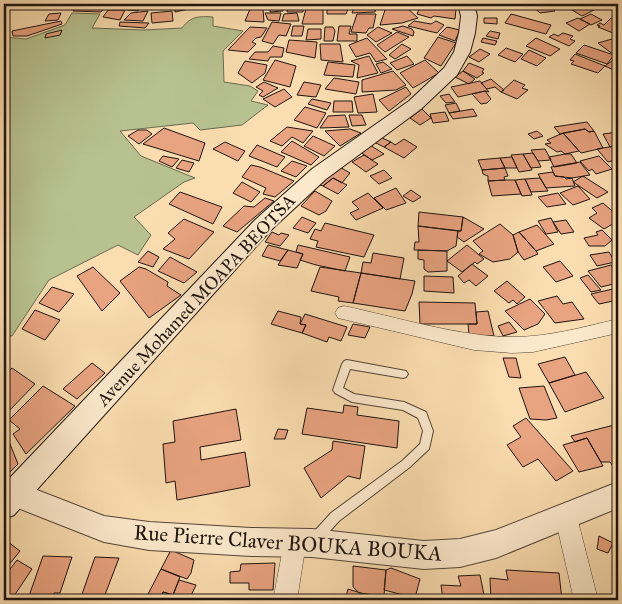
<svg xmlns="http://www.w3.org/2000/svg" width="622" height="604" viewBox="0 0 622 604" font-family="'IM FELL Great Primer',serif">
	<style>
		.green { fill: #b7c290; stroke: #6a6b4f }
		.building { fill: #e8a380; stroke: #1e140e }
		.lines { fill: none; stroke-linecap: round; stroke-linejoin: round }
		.service-casing { stroke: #554636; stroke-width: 2 }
		.minor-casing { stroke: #554636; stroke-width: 1 }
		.tertiary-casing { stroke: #554636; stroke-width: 2 }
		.secondary-casing { stroke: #1e140e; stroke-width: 2 }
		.service { fill: #fce9cc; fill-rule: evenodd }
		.minor { fill: #fce9cc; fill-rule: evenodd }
		.tertiary { fill: #fce9cc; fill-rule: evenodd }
		.secondary { fill: #fce9cc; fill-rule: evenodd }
		.labels { text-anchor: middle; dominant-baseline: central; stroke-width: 4; stroke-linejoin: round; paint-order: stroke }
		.street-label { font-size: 18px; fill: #1e140e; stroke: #fce9cc }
		.near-street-label { font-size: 21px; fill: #1e140e; stroke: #fce9cc }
	</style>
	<rect width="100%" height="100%" fill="#faddb0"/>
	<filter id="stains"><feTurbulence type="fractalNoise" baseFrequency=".004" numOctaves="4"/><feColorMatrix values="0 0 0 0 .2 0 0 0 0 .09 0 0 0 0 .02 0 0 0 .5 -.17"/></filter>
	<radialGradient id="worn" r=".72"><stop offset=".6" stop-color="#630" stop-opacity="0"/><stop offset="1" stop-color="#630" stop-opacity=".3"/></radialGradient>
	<path class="green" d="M72,13l28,1 -8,14 52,2 38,-2c9,-12 17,-12 31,-11v9l30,5 -20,20 1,31 26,4 8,5 -7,10 17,4 -26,20 -42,5 -7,-7 -73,8 21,25 54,22 -11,4 -50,35 17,18 -13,20 -20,-10 -69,35 -37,56 -8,-1v-298l22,2 39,-14z"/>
	<path class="building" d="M72,4h36l-7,8 -28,-1 3,-7z
		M130,4h11l-3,7 -11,-1z
		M175,4h22l1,3 -23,5z
		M237,4h18v2l-8,3 -10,-2z
		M272,4h12l-1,7 -13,1z
		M288,4h15v8h-16z
		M323,4v20h-21l5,-19z
		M327,4h23l-4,10h-19z
		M355,4h21l-1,8 -23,1z
		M387,4h10l-1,3h10l12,11 -16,5 -22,2z
		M428,4l24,1 4,4 -1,10 -21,-3 -3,2 -14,-4 3,-7h4z
		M530,4h18l7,7 -15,2z
		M562,4h22l10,6 -12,6z
		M250,9h13l1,13 -19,-1z
		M108,10h17l-5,10 -17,-3z
		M148,11l-5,10 -19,-1 7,-7z
		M172,11l1,10 -21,2 -1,-10z
		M61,13l-3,7 -13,1 4,-7z
		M265,13h16l-2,8 -11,-1z
		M297,13l2,8h-17l2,-7z
		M357,14h19l-3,14h-4l-3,5 -15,-1z
		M511,14l40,11 -5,9 -41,-11z
		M591,14l11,6 -11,5 -11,-6z
		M484,18h13v6l-13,-1z
		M578,18l12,6 -11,7 -13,-8z
		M611,18l7,3v14l-20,-8 2,-1 -3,-1 3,-2 4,2z
		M61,21l1,3 -35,12h-14l-1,-5z
		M414,21l17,3 5,-3 8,4 -7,8 -29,-7z
		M120,22l29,1 -4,5 -26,-2z
		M272,22l19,2 -5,12 -7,-1 -6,9 -11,-3z
		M293,26h11l-2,10h-11z
		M339,26h12l-2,8h8v7h-20z
		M403,26l9,3 2,3 -1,4 -21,-7z
		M250,27l17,1 -6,9 -5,1 -4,4 4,2 -8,8 -20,-2z
		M325,27h8l2,4 -2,10h-9z
		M378,27l14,6 -16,9 -9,-7z
		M447,27l13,3 -5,11 -16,-6z
		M308,29h13v10l-15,1z
		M62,30l-2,5 -15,3 1,-4z
		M490,31l10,2 -2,6 -12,-3z
		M397,32l12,5 -24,15 -8,-7z
		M563,33l10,3 -3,3 5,2 -6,5 -20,-9 5,-3 4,2z
		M438,37l18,6 -15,23 -17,-8z
		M367,38l20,21 -11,3 -6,-9 -14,4 -7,-12z
		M483,38l14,3 -2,4 -14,-3z
		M536,38l24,11 -10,7 -24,-10z
		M612,39l6,5v10l-4,1 -16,-12z
		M289,40l28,2 -2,16 -29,-6z
		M320,44h20l3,18 -22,-2z
		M402,44l9,5 -16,10 -6,-4z
		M584,45l30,10 -7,9 -31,-11z
		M273,46l11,2 -2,9h-12l-2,4 -19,-2 6,-7h13z
		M506,48l17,6 -8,8 -17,-7z
		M480,49l10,5 -11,8 -10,-5z
		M529,50l17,8 -9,8 -16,-7z
		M575,54l30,12 -7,7 -27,-9 3,-3 -4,-1z
		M369,56l9,17 -21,5 2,-13 -8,-4z
		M407,56l7,8 -17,6 -7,-7z
		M616,58l2,2v12l-13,-6z
		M275,60l21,6 -6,21 -27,-7z
		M425,60l14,13 -26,15 -13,-15z
		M245,61l22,4 -2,8 -13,10 -14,-10z
		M328,62l27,3 -2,12 -29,-2z
		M383,62l9,7 -11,4 -5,-9z
		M469,63l15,6 -2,3 2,1 -7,5 -14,-7z
		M393,71l13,14 -10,5 -34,2v-12z
		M463,71l12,8 -6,5 -14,-7z
		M334,78l25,4 -3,12 -31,-5z
		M491,79l13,11 -3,2 -6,-5 -8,2 -6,-6z
		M514,80l11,5 -3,3 6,2 -11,9 -16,-7z
		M480,81l9,11 -4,-1 -27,6 -7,-10z
		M264,82l14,6 -15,9 -4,-2 4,-4 -7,-4z
		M304,82l17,3 -5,12 -19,-2z
		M406,87l5,7 -22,17 -10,-11z
		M284,89l8,8 -17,10 -12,-8z
		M485,91l6,8 -4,4 -6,1 -9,-10z
		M373,94l4,18 -19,1 -4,-16z
		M449,94l6,8 -9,1 -6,-7z
		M312,99l19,4 -4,7 -19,-6z
		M334,101h18l1,11h-20z
		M456,103l4,8 -11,2 -4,-8z
		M305,107l21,6 -9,15 -23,-8z
		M422,109l9,9 -11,7 -10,-7z
		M473,109l4,7 -24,3 -4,-6z
		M445,112l4,9 -16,2 -3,-9z
		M345,115l4,12 -29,1 8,-12z
		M349,115h13l4,10 -14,1z
		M587,122l7,9 -5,1 -4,-3 -25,5 -6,-7z
		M287,127l26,4 -10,12 -11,-6 -10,9 -12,-5z
		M164,128l41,15 -6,18 -56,-17z
		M350,129l11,4 -21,13 -15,-15z
		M585,129l4,3 5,-1 9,17 -22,5 -18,-20z
		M138,130h9l5,4 -13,10 -11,-8z
		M537,131l6,5 -9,3 -6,-5z
		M618,132v17l-3,-3 -5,1 -7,-13z
		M563,133l16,18 -14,3 -4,-3 -4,1 -12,-8 6,-1 -4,-3z
		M313,136l22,10 -11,10 -20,-10z
		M380,137l11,5 -7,5 -10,-5z
		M404,139l13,8 -13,11 -20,-11 7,-5 4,3z
		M292,141l27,16 -8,8 -30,-13z
		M225,142l20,9 -7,10 -25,-12z
		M257,145l28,12 -8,10 -28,-11z
		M370,145l14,9 -12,6 -12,-8z
		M615,146l3,3v10l-10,3 -11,-13z
		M545,149l6,11 -13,1 -7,-11z
		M533,153l5,8 3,6 -10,1 -8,-14z
		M523,154l8,14 1,2 -13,2 -8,-17z
		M565,154h6l6,9 -23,4 -5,-10z
		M364,155l14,9 -12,8 -14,-10z
		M163,156l16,3 -7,8 -13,-6z
		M599,156l13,13 -16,5 -4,-5 -3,2 -9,-10z
		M512,157l5,11h-12l-5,-10z
		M500,158l5,10 -23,2 -4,-10z
		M182,160l12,3 -5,9 -13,-4z
		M292,161l15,5 -11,11 -15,-6z
		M580,162l10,13 -24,4 -2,-2 -9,-1 -4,-9z
		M251,165l9,2 34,14 -19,16 -12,-3 3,-6 -24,-11z
		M338,166l12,7 -8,10 -9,-5 -10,8 -6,-2z
		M505,168l3,8 -4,1 1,3 -17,1v-5l-5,-2 -1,-4z
		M384,170l8,8 -13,6 -9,-8z
		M553,172l2,4 17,2 3,8 -29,2 -8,-14z
		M583,176l25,16 -11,6 -24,-16z
		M333,178l14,7 -9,9 -15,-8z
		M540,178l8,13 -17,1 -6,-13z
		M525,179l6,13 1,3 -10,1 -7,-16z
		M505,180h10l6,14 -29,2 -4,-15z
		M242,182l18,10 -9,10 -18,-9z
		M578,186l12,13 -17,6 -13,-12z
		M396,188l10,15 -20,7 -12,-12z
		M411,190l10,7 -8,5 -10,-6z
		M315,191l17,10 -6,10 -7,4 -18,-9z
		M180,192l42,15 -9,17 -44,-20z
		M368,193l15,15 -27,12 -6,-7 9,-4 -7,-7z
		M558,193l8,11 -19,3 -9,-10z
		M265,198l9,3 -37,31 -14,-6 21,-20 10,1z
		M603,203l15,13v5l-14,8 -15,-11 8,-5 -5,-5z
		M419,212l44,5 -2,14 -43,-5z
		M302,217l14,6 -8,10 -15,-5z
		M463,217l21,12 -20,13 -7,-5 1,-6h3z
		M551,218l7,14 -12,2 -8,-13z
		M184,219l30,13 -25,27 -26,-10 12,-10 -7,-6z
		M566,220l8,12 -13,2 -8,-12z
		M325,223l49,12 -10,22 -48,-10 2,-6 -8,-2 5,-10 6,2z
		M500,224l13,11 5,17 -8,7 -17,3 -14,-8 4,-3 -10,-10z
		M537,225l17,19 -18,7 -17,-19z
		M418,226l40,5 -2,15 -9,5 -33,-1 1,-8h4z
		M602,230l10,10 -7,6h-16l-5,-8 14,-3 -2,-3z
		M272,232l7,3 2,-2 8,2 -9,11 -15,-4z
		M519,232l17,19 2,3 -14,6 -6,-8 -5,-17z
		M268,245l20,5 -8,11 -18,-5z
		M298,245l52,12 -5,14 -29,-6 -16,-5 3,-6 -7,-2z
		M467,245l17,14 -7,5 -2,-2 -13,10 -15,-11z
		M288,250l15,4 -6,14 -19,-3z
		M418,250l29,1v20l-19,1 -4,-3v-9l-6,-1z
		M148,251l11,6 -6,10 -15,-5z
		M609,252l6,10 -18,4 -7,-11z
		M373,253l31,5 -4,21 -39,-6 2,-11 8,1z
		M170,257l27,15 -13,11 -26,-12z
		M560,261l13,15 -17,6 -13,-15z
		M472,264l16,12 -12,10 -7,-6 -5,3 -6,-7z
		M611,265l7,8v10l-17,4 -13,-16z
		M93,267l27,26 -18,18 -25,-35z
		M139,267l7,2 22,13 -1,4 14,9 -32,23 -29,-37z
		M320,267l41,6 -8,30 -15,-2 1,-4 -28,-6z
		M361,273l54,8 -3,13 -7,17 -52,-8z
		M588,275l13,15 -10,2 -11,-14z
		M424,276l29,1 1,16 -30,-2z
		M507,281l18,16 -8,7 -4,-4 -4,3 -15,-12z
		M52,287l22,7 -15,18 -20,-9z
		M613,289l5,11 -19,4 -8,-10z
		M557,296l6,8 9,-2 12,17 -29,4 -17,-22z
		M530,299l15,15 -7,10 -14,6 -19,-19z
		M419,302l56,1 2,21h-57z
		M35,310l25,10 -15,20 -23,-11z
		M278,311l23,6 -1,7 6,1 -4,8 -31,-9z
		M488,311l6,25 -25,-1 -1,-11h9l-1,-12z
		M305,314l42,13 -6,14 -12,-4 -2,5 -25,-9 4,-8 -6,-1z
		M509,322l8,10 -14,4 -5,-10z
		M353,324l17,3 -5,11 -17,-3z
		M565,357l10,18 -26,8 -11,-19z
		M503,358h13l5,20 -12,-1z
		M92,363l13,10 -28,26 -14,-10z
		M12,368l23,16 -29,30 -2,-2v-37z
		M586,372l18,26 -39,14 -16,-29z
		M43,386l32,20 -49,48 -13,-20 7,-5 -11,-9z
		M544,386l13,32 -11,2 -16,-1 -11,-31z
		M344,405l14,2 -1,8 42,6 -2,27 -95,-14 5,-26 36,5z
		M236,409l5,31 -41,7 1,13 44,-8 5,34 -73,14 -2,-19 -9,2 -3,-39 12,-2 -2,-21z
		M526,418l47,53 -17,10 -18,-22 -15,8 -16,-22 14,-8 -8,-11z
		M618,424v49l-8,-11h-9l-14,-24 -12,4 -4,-6z
		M4,429l14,35 -14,14z
		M278,429l10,1 -3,9h-11z
		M587,438l16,28 -24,6 -16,-27z
		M333,441l32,5 -5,33 -12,-3 -27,22 -17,-30 28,-18z
		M599,536l14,7 -5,10 -11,-4z
		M4,539l16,12 -16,20z
		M171,550l23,10 -3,13 -4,6 -26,-10z
		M43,556l29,1 -12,36h-6l-1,4 -24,-1z
		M95,557l24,1 -16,42h-23z
		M17,560l15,9 -20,30 -8,-3v-19z
		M275,563l-2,27h-24v-7h-19v-11l10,-1 1,-7z
		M353,566l33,4 -2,26 -25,-3 -6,-6z
		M391,568l29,11 -5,19 -31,-8 2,-20z
		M161,569l19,8 -7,18 -10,-3 -3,8h-15z
		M506,570l53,3 3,27h-71l-1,-22 18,2z
		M480,575l5,25h-42l-2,-15 20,1 -3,-10z
		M179,580l17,5 -7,15h-29l3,-8 10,3z
		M348,589l32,10v1h-35z"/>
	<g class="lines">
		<g class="service-casing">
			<path id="service" d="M347,360l59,11 2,3 -2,3 -3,1 -53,-9 -7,19 11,6 50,8 22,10 7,19 -4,18 -19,18 -71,54 -19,21 -4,2 -4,-2 -2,-4 2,-4 19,-21 71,-52 18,-17 3,-13 -5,-13 -15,-8 -51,-8 -17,-9 -2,-3 9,-26 2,-3z"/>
		</g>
		<g class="minor-casing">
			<path id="minor" d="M344,306c52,11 116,31 169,31 35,0 71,-10 105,-18v14l-85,19 -21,1 -38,-3 -136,-32 -3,-5 3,-5z
				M566,506l8,3 3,8 21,83h-24l-19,-83 3,-8z
				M295,532l8,3 3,8 -9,57h-24l11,-57 3,-8z"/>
		</g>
		<g class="tertiary-casing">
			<path id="tertiary" d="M14,481l90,35 45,6 102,6 61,1 112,12 36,-2 36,-9 122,-48v26l-122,50 -36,9 -36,2 -112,-12 -61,-1 -102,-6 -45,-8 -99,-39v-18z"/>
		</g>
		<g class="secondary-casing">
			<path id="secondary" d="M458,4h16l3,12 -2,17 -5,19 -13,23 -36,34 -95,70 -55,51 -257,285 -10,4v-35l251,-264 57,-51 97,-68 35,-33 10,-16 5,-19 2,-17z"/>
		</g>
		<use href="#service" class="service"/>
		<use href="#minor" class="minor"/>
		<use href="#tertiary" class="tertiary"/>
		<use href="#secondary" class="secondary"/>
	</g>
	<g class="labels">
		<g class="street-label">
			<text transform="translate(196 300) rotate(-47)">Avenue Mohamed MOAPA BEOTSA</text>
		</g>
		<g class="near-street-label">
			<text transform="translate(288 543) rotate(4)">Rue Pierre Claver BOUKA BOUKA</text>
		</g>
	</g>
	<rect width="622" height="604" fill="none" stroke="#faddb0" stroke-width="20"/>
	<rect x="5" y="5" width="612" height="594" fill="none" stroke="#1e140e" stroke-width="2.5"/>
	<rect x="10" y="10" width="602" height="584" fill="none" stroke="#1e140e"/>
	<rect width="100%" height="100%" filter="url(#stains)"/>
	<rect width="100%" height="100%" fill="url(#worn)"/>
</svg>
